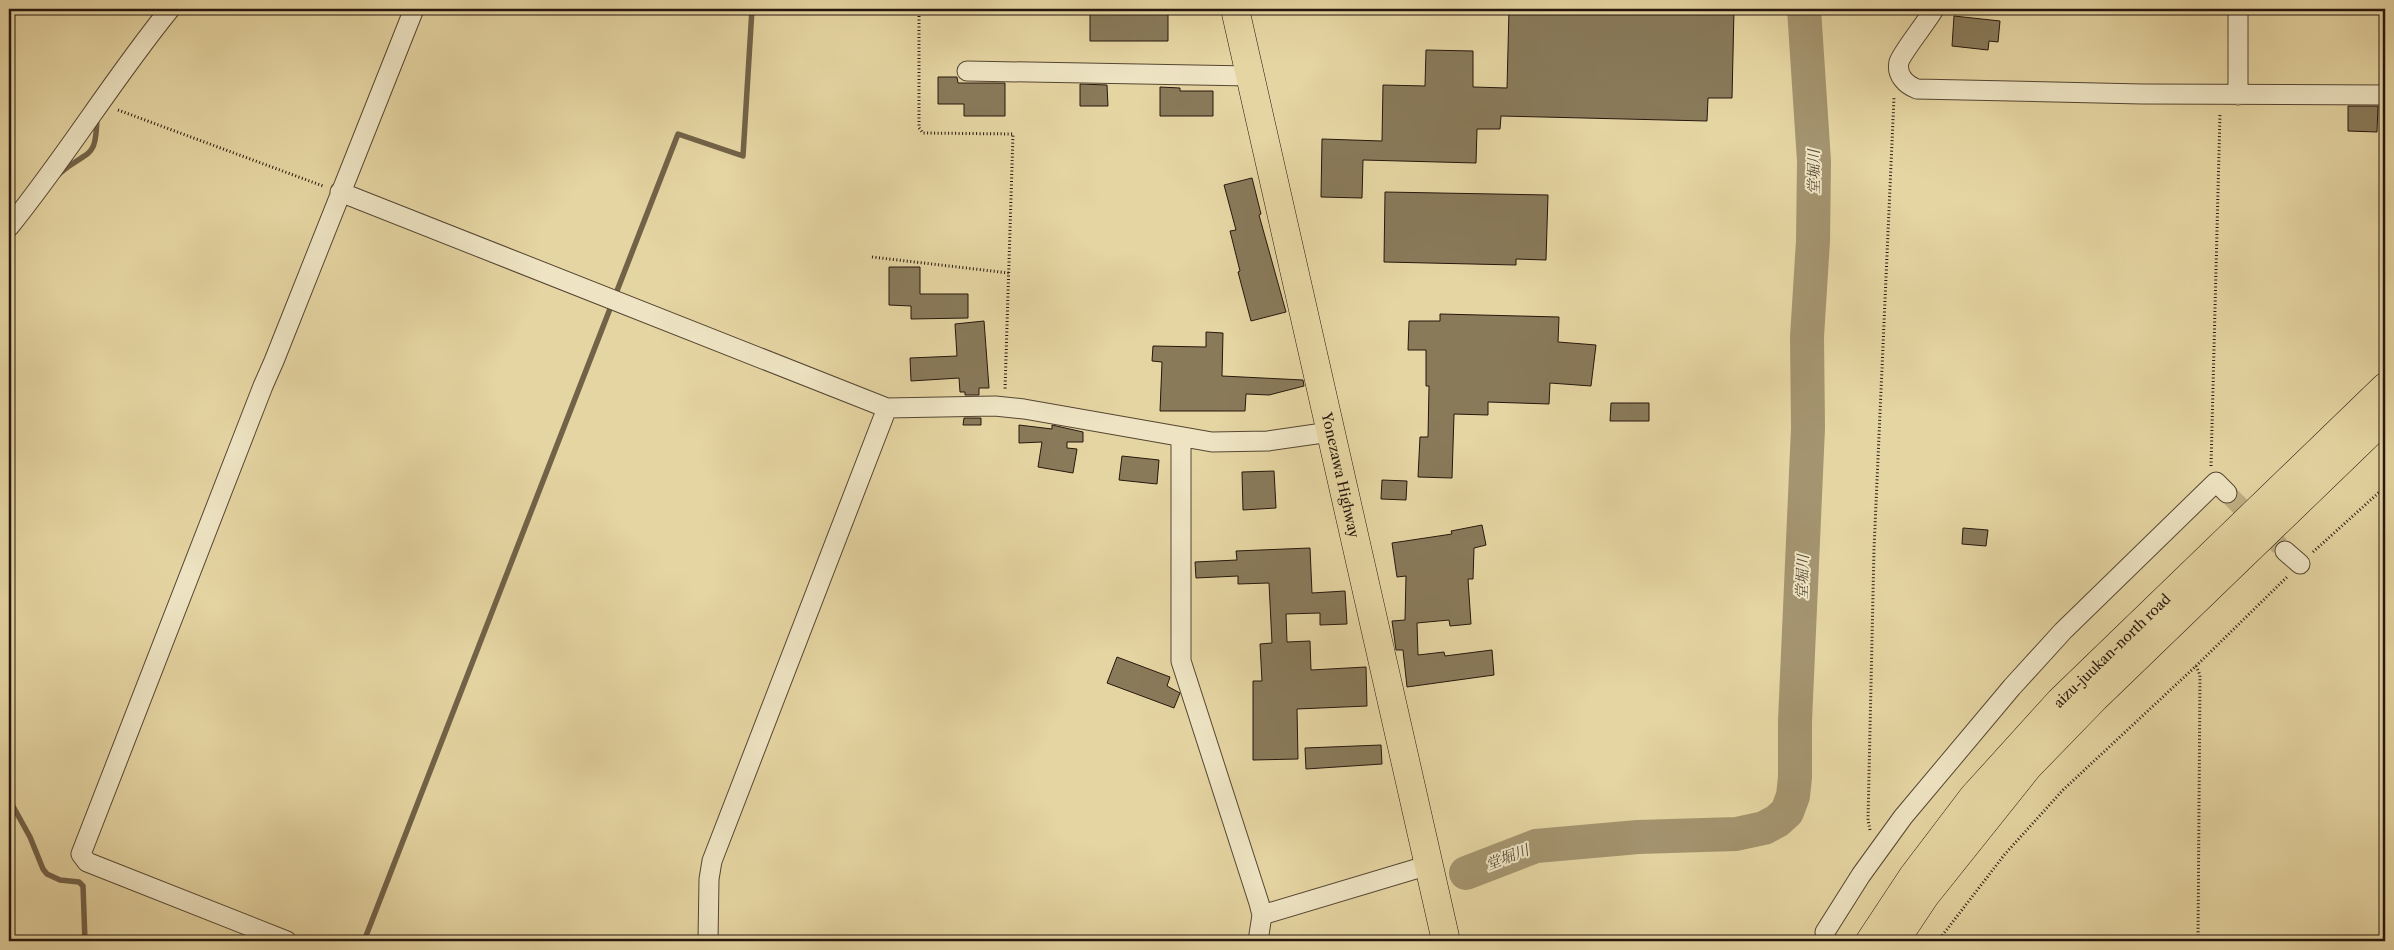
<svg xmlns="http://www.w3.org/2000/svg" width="2394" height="950" viewBox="0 0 2394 950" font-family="'Libre Caslon Text','Noto Serif JP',serif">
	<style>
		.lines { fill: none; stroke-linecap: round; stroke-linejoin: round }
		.stream { stroke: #726248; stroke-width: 5.5 }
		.river { stroke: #a4946f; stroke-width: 34 }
		.building { fill: #897a5a; stroke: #26170d }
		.minor-tunnel { stroke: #bfaf84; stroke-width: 19; stroke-dasharray: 19 9; stroke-linecap: butt }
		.minor-casing { stroke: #564632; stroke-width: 21 }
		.trunk-casing { stroke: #26170d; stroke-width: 29 }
		.motorway-casing { stroke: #26170d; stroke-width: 29 }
		.path { stroke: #26170d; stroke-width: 3; stroke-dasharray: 1 2.5; stroke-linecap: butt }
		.minor { stroke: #eee4c3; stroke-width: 19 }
		.trunk { stroke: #e5d5a2; stroke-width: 28 }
		.motorway { stroke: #e5d5a2; stroke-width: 28 }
		.labels { text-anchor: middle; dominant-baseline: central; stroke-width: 4; stroke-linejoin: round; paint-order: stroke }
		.street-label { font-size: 14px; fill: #26170d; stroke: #eee4c3 }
		.water-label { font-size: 15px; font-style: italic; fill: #584934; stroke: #eee4c3 }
	</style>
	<rect width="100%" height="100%" fill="#e5d5a2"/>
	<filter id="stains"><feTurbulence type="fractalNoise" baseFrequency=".004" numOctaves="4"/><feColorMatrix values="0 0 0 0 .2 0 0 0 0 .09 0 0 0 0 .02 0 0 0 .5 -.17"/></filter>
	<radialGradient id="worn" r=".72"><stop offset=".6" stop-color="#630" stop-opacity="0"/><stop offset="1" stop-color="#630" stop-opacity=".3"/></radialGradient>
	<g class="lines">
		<path class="stream" d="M59,174c29,-26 37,-11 38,-57
			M9,799l21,38 13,32 4,5 13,6 19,2 4,4 2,55
			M364,941l314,-807 65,22 9,-147"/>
		<path class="river" d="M1466,873l70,-27 102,-9 98,-3 28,-6 13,-7 10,-9 6,-16 2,-19v-56l13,-293 -1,-91 6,-96 1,-80 -10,-152"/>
	</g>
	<path class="building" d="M1090,9h78v32h-78z
		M1509,9h225l-2,89h-24l-1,23 -206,-5 -1,13h-23l-1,34 -113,-3 -1,38 -41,-1 1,-58 60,2 1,-56 42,1 1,-36 47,1v36l34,1z
		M1954,16l46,5 -2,21 -9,-1 -1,9 -36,-4z
		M938,77h19l1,6h47v33h-41v-12h-26z
		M1080,84l27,1 1,21h-28z
		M1160,87l20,1v3h33v25h-53z
		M2348,106h30l-1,26 -29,-1z
		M1252,178l9,36 -2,1 27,97 -35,9 -13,-49 2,-1 -10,-40 6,-1 -12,-45z
		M1385,192l163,3 -2,65 -30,-1v6l-132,-3z
		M889,267h31v27h48v24l-57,1v-13l-22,-1z
		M1440,314l119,3 -1,25 38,3 -5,41 -41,-3 -1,21 -61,-2v13l-34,-1 -2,64 -34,-1 2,-40h8l1,-51h-3v-36h-18l1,-29h31z
		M984,321l5,67h-10v7h-14v-3h-5l-1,-14 -48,3 -1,-23 47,-2 -2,-32z
		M1206,332l17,1 -1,43 81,4 1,6 -35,9 -23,-1 -1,17h-85l2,-49 -10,-1 1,-15 53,1z
		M1611,403h38v18h-39z
		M964,418h17v7h-18z
		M1019,425l33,4v-4l31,7v10h-16v6l10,1 -4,24 -35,-6 4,-25 -23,1z
		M1122,456l37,4 -2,24 -38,-4z
		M1274,471l2,37 -33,2 -1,-38z
		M1382,480l25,1 -1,19 -25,-1z
		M1482,525l4,20 -12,3 -1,31h-5l3,45 -21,2 -1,-6 -32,3 1,32 26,-3 1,4 47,-6 2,25 -87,12 -4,-37h-7l-4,-29 13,-1 1,-44 -9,1 -5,-34 60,-9 -1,-3z
		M1963,528l25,2 -2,16 -24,-2z
		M1310,548l2,45 33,-2 2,33 -27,1v-12l-34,1 1,28 23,-1 1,29 55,-3 1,39 -70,3 1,50 -45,1v-79h9l-2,-37 12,-1 -3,-60 -31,1v-8l-42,2 -1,-16 42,-2 -1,-9z
		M1117,657l53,20 -3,9 13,7 -6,15 -67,-25z
		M1381,745l1,19 -76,5 -1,-21z"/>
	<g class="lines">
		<path class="minor-tunnel" d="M2227,493l58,58"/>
		<g class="minor-casing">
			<path id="minor" d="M1934,9c-7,13 -32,43 -35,53 -3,13 7,23 18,27l225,5 243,1
				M2238,15v80
				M967,71l283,5
				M340,192l547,216 108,-2 29,3 188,33 56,-1 62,-9
				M9,227c57,-70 104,-148 161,-218
				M1181,442v219l78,242 3,12 -4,26
				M2285,551l15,13
				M1262,915l167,-50
				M1825,932l36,-57 42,-58 109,-130 51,-56 153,-149 11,11
				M287,941l-200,-79 -6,-8 182,-468 11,-25 140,-352
				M708,941l1,-62 3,-18 175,-453"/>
		</g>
		<g class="trunk-casing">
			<g id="trunk">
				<path id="s1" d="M1235,9l211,932"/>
			</g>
		</g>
		<g class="motorway-casing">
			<g id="motorway">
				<path id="s2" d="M1870,941l43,-65 60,-79 87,-96 325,-314"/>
				<path d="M1895,941l30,-45 103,-129 67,-69 290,-280"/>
			</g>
		</g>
		<path class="path" d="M919,9v119l4,5 90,1 -8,256
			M118,110l205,76
			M872,257l137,16
			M2211,466l9,-353
			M2313,552l72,-65
			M2196,666l4,9 -2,266
			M1870,830l-2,-10 6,-271 20,-452
			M1938,941l67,-87 58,-64 133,-124 91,-89"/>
		<use href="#minor" class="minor"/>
		<use href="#trunk" class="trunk"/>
		<use href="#motorway" class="motorway"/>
	</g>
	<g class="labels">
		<g class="street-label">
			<text stroke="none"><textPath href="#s1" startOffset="478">Yonezawa Highway</textPath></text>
			<text stroke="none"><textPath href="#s2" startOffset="379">aizu-juukan-north road</textPath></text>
		</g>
		<g class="water-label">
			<text transform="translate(1813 172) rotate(-90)">堂堀川</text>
			<text transform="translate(1802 577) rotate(-88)">堂堀川</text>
			<text transform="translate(1507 857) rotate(-21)">堂堀川</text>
		</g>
	</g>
	<rect width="2394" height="950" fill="none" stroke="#e5d5a2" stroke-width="30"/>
	<rect x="10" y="10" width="2374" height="930" fill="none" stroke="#26170d" stroke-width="2.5"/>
	<rect x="15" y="15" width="2364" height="920" fill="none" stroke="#26170d"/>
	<rect width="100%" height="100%" filter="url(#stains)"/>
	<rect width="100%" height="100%" fill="url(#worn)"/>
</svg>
